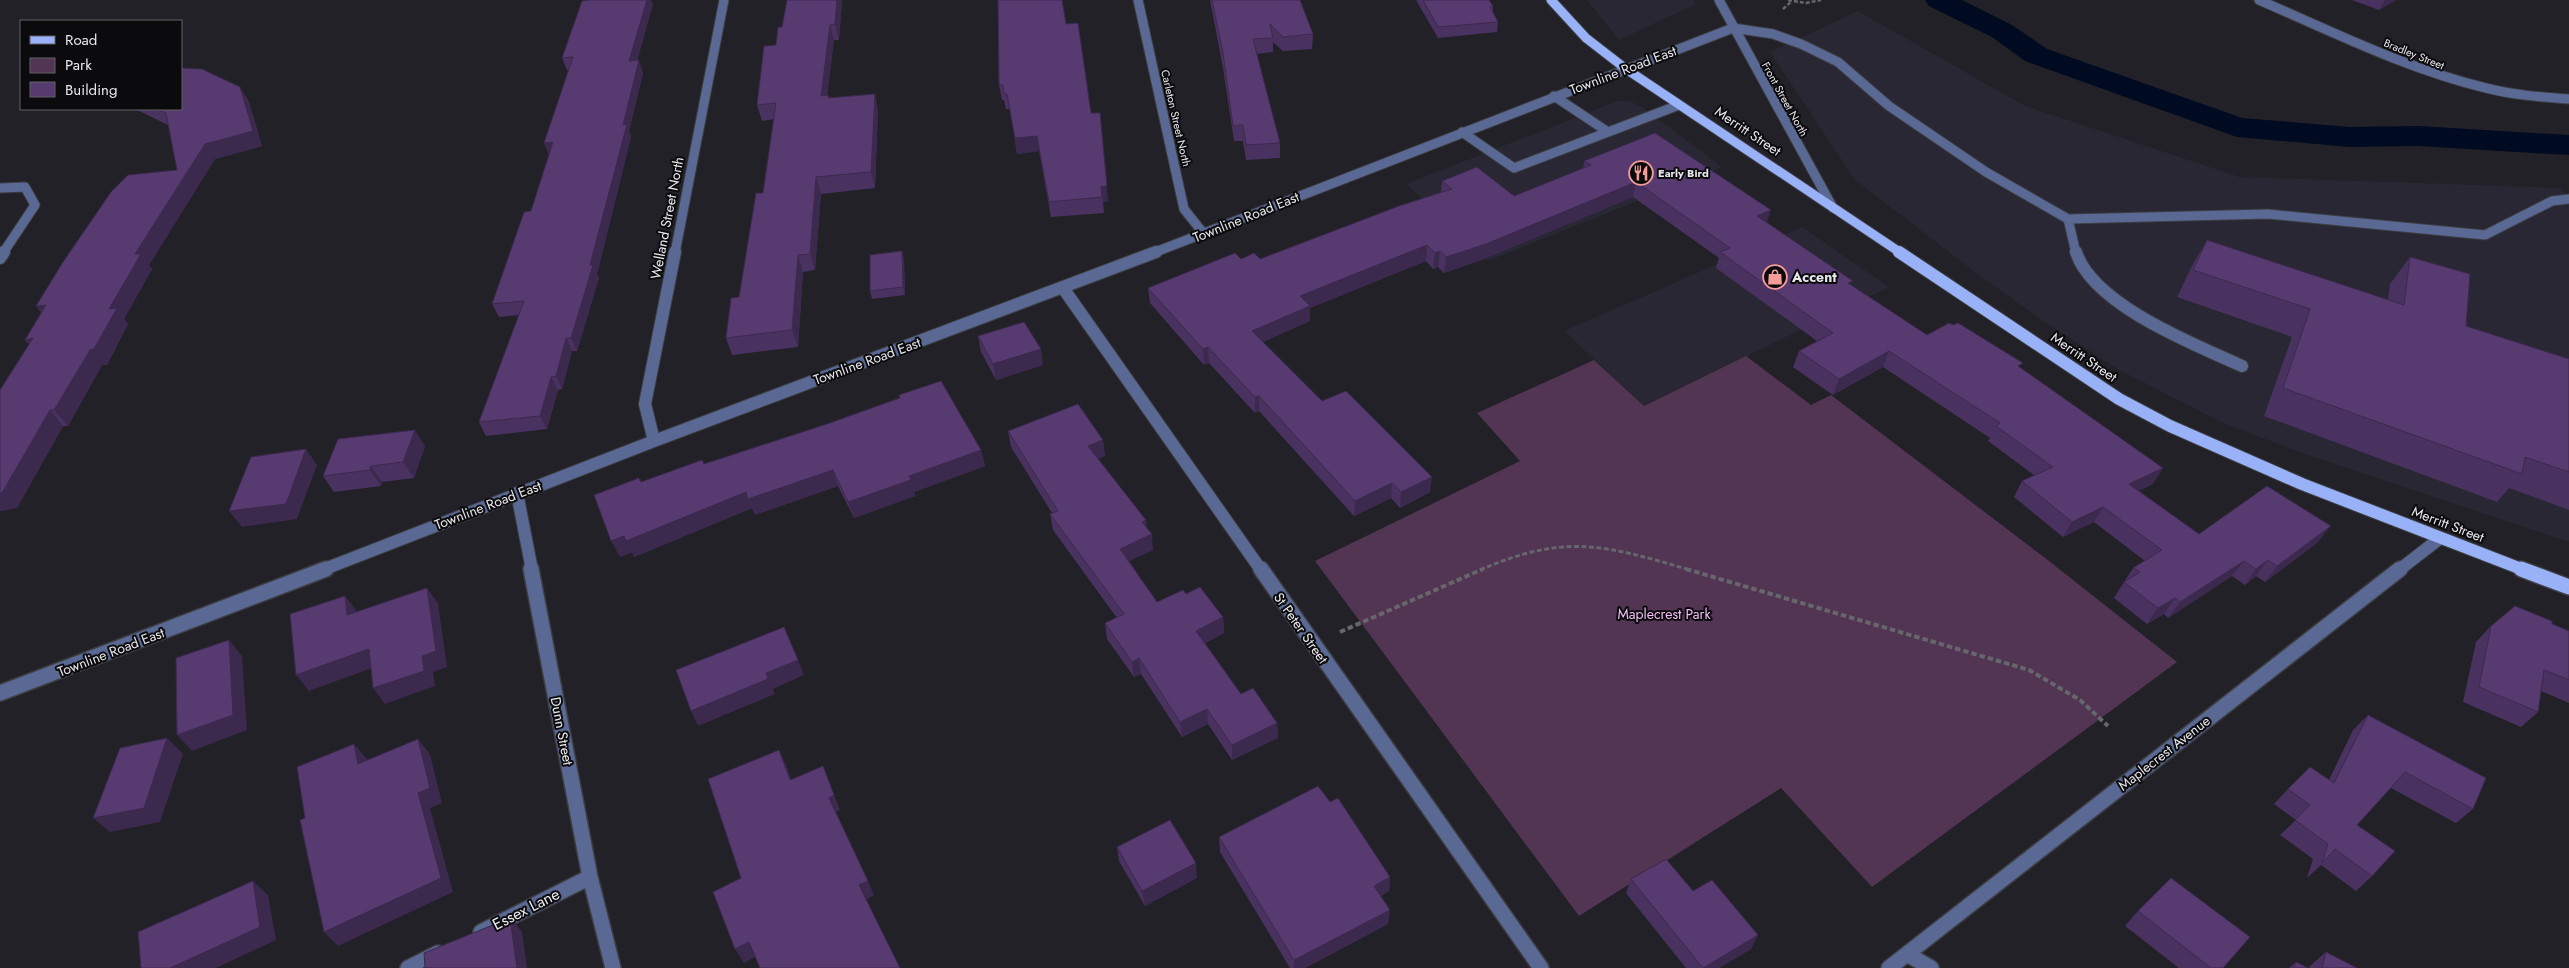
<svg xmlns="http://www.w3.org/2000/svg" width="2569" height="968" viewBox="0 0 2569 968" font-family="Jost,sans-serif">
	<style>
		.built { fill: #282733 }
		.green { fill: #523453 }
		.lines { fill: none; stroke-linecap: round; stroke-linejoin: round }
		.canal { fill: #000a21; fill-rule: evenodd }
		.minor-far2-casing { stroke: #3d3d43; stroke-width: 11 }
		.minor-far1-casing { stroke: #3d3d43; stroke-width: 14 }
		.minor-casing { stroke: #3d3d43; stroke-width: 18 }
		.major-far2-casing { stroke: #3d3d43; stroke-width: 11 }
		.major-far1-casing { stroke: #3d3d43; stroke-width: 14 }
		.major-casing { stroke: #3d3d43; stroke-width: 18 }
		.path-far2 { stroke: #66666c; stroke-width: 2.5; stroke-dasharray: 4 2; stroke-linecap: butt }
		.path-far1 { stroke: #66666c; stroke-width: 3; stroke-dasharray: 5 2.5; stroke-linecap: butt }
		.path { stroke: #66666c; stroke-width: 4; stroke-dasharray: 5.5 3; stroke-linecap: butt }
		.minor-far2 { stroke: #596993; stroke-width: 9 }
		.minor-far1 { stroke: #596993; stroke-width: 12 }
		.minor { stroke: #596993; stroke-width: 15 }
		.major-far2 { stroke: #98b1f7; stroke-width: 9 }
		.major-far1 { stroke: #98b1f7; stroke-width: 12 }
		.major { stroke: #98b1f7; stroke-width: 15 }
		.wall { fill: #4a3260 }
		.shaded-wall { fill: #3c294e }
		.building { fill: #563a70; stroke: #3c294e }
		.labels { text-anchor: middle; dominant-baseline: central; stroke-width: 4; stroke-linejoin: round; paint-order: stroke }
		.far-street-label { font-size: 11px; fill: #e8e8ec; stroke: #0b0b0e }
		.far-poi-label { font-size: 11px; font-weight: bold; fill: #e8e8ec; stroke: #0b0b0e; text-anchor: start }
		.street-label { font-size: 14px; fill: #e8e8ec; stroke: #0b0b0e }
		.poi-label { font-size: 14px; font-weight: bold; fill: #e8e8ec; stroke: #0b0b0e; text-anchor: start }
		.park-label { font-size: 14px; fill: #f5bdf7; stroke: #0b0b0e }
		.near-street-label { font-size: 16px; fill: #e8e8ec; stroke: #0b0b0e }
	</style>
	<rect width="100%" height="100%" fill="#212127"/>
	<path class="built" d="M1587,0h106l3,4 -77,36z
		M1858,11l167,95 215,71 321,11 8,10v344l-270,-90 -78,-30 -102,-52 -73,-47 -71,-51 -121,-93 -84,-127z
		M1618,101h12l12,6 80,60 -234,94 -82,-77z
		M1802,227l87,60 -245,119 -80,-75z"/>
	<path class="green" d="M1746,356l65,49 20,-10 218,166 128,101 -305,225 -91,-99 -202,128 -264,-355 205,-100 -43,-48 117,-53 50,46z"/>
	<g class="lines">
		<path class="canal" d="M1925,0h37l50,25 35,24 195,69 108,9 68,-1 151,9v20l-151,-9 -68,1 -113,-10 -212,-76 -33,-24 -63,-31z"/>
		<g class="minor-far2-casing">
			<path id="minor-far2" d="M1138,0l46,209 20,25
				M1719,0l114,208
				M2259,0c74,32 148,69 227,88 27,7 55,9 83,11
				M1554,96l54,36
				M1462,132l52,36 165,-63
				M0,188l25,-1 10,18 -32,48
				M2068,219l8,34
				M675,253l49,-253
				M1153,253l580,-225 40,6 28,10 37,18 51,44 97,66 82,47 200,-5 217,21 67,-34 17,-2"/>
		</g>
		<g class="minor-far1-casing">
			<path id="minor-far1" d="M2076,252c17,53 118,92 166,114
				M0,258l4,-6
				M1063,288l198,282
				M654,441l-9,-37 30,-152
				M517,493l15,77
				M322,570l332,-129 502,-189
				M2399,570l40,-31"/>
		</g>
		<g class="minor-casing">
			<path id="minor" d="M531,569l59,308 23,91
				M1261,569l280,399
				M0,693l326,-124
				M481,932l109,-55
				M1907,954l24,14
				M408,968l30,-15
				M1889,968l511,-399"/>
		</g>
		<g class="major-far2-casing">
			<path id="major-far2" d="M1551,0l35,38 40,31 275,184"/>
		</g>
		<g class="major-far1-casing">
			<path id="major-far1" d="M1899,252l220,147 51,27 132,58 222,86"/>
		</g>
		<g class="major-casing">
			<path id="major" d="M2521,569l48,18"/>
		</g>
		<path class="path-far2" d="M1788,0l18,3 15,-3
			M1783,9l9,-8"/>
		<path class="path-far1" d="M1480,570c85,-37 125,-25 210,0"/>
		<path class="path" d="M1686,569l343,101 51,30 28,26
			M1340,632l143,-63"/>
		<use href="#minor-far2" class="minor-far2"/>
		<use href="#minor-far1" class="minor-far1"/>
		<use href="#minor" class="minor"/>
		<use href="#major-far2" class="major-far2"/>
		<use href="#major-far1" class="major-far1"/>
		<use href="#major" class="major"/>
	</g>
	<path class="wall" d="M787,0h55l-3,40h-5l-7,55h1l1,2 49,13 -3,78 -54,6 -6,76 -12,2 -5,75 -66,8 -6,-17 13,-41 24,-104 11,-74 -12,2 -5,-16 25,-78z
		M1210,0h57l46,34 -1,15 -29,2 -10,-9v10l-17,2 24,89v15l-34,2 -3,-19h-9l-11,-73z
		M1416,0h73l4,6v6l5,10 -1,10 -59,6z
		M2352,0h44l-17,10z
		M653,4l-16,57 6,12 -14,58 2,6 -34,137 2,4 -22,73h-5l-10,38 -4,1 -11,39 -61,7 -7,-14 40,-107 -20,2 -7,-13 39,-93 18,-56 -5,-12 25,-73h-2l-5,-12z
		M1066,24l25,89 17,88 -5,1 1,11 -53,4 -12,-66 -22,3 -7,-45h-4l-2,-9h-2l-3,-15z
		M240,87l9,15 13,44 -47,13 -66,106 3,4 -28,50 4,5 -21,41h-5l-34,61h-5l-46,82 -17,3v-121l29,-45 -4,-5 16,-27 136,-143 -9,-45 -33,-16h46z
		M1584,161l183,62 84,63 76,49 94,33 132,116 -15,7 61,43 119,8 -53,40 -9,-6 -11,9 -13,-9 -64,42 -4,-4 -17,10 -33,-26 19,-30 12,-7 -51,-39 -31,15 -49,-40 8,-16 12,-6 -46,-34 2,-3 -107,-71 -50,28 -40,-28 6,-16 18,-10 -101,-73 3,-10 -86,-61 -149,62 -40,14 -6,-6 -5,2 -7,-8 -116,47v13l-47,21 59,59 108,91 -30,16 -9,-10 -37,18 -95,-105 -4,2 -46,-50 -5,2 -54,-62 -2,-15 93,-29h19l181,-67 1,-11 72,15 69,-27z
		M2207,240l181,60 2,-16 20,-27 56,69 103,33v151l-60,-22 -12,14 -233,-86 28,-79 -115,-40 14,-29z
		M904,259l1,36 -33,4 -2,-8z
		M978,336l65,29 -47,15 -15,-28z
		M899,395l82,55 4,16 -71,26 1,4 -61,22 -16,-32 -83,29 -3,-7 -118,49 -2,-5 -12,5 21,-75 63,-18 126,-41 69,-25z
		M1008,431l95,9 2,16 -7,3 49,69 6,22 -24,11 28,41 29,-8 37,23 1,16 -19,10 36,51 36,29 1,15 -46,22 -24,-36 -26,13 -41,-63 -7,3 -27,-38 -2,-16 12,-5 -64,-88 -3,-16 2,-1 -41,-66z
		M425,446l-11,32 -32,4 -1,4 -47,6 -11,-16z
		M2552,624l17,7v72l-28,-12 -3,21 -17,15 -58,-25 13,-60 15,-16z
		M2368,715l105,94 -17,14 -65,-35 -34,37 15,51 -16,15 -35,-26 -14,13 6,-19 -33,-24 16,-15 -22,-16 14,-15 41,-9 24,-50z
		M1330,802l60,75 -1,14 -8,5 7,28 -83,44h-15l-70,-116 -1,-15z
		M1117,847l80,31 -52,28 -26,-45z
		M1631,879l62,12 58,58 -32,19h-33l-60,-75z
		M2138,911l85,57h-44l-54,-42z
		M2326,952l31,16h-48l1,-2z
		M2296,962l12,6h-19z"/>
	<path class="shaded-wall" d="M645,0h6l2,4 -20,70 -4,-13z
		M837,0h5l-3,40 -4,-16z
		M2385,0h11l-17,10z
		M830,25l4,15 -9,72 -4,-16z
		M639,60l4,13 -14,58 2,6 -34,137 2,4 -22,73 -6,-13 19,-73z
		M240,87l9,15 13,44 -47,13 -66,106 3,4 -28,50 4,5 -21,41h-5l-34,61 -14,-16 36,-60 45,-96z
		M875,94l3,16 -3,78 -4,-16z
		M1100,113l8,88 -5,1 1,11 -3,-26z
		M1037,136l2,15 -22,3 -2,-16z
		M553,142l-4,14 -5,-13z
		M816,177l5,17 -6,76 -5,-16z
		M1636,182l-3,15 -149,62 -40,14 2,-16z
		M1771,210l-5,15 -9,-9z
		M1427,245l-1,16 -116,47v13l-57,25 -1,-15 48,-35z
		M902,251l2,8 1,36 -2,-8z
		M1440,251l-2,16 -5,2 2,-16z
		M798,255l5,17 -5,75 -6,-17z
		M46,305l2,17 -12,-16z
		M33,338l5,17 -13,-15z
		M566,338l6,13 -10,38 -6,-13z
		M1208,347l1,16 -5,2 -1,-16z
		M1041,349l2,16 -47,15 -3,-16z
		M1889,351l-6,16 -50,28 6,-16z
		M551,377l7,13 -11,39 -7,-13z
		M1259,396v15l-4,2v-16z
		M50,410l13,16 -46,82 -17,3v-18z
		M415,430l10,16 -11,32 -11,-16z
		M1103,440l2,16 -15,6 -2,-16z
		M306,449l11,16 -20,54 -55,8 -13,-16z
		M981,450l4,16 -71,26 1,4 -61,22 -6,-16 61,-26z
		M371,466l11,16 -1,4 -11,-16z
		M2163,468l-10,16 -34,16 10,-16z
		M833,470l5,16 -83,29 -3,-7 -118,49 -2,-5 -12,5 -9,-16 135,-49z
		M1432,477l-2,15 -30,16 1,-16z
		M1392,483l-1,15 -37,18 1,-15z
		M2103,507l-9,15 -31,15 9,-15z
		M1146,520l2,16 4,-2 1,16 -31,14 -2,-15 22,-27z
		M2331,526l-13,16 -53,40 12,-16z
		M2268,560l-12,16 -11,9 11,-16z
		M2244,561l-12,15 -64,42 12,-16z
		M427,588l11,15 9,64 -14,5 2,14 -50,18 -12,-16 49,-32z
		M345,596l12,15 -10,4z
		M2175,598l-11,16 -17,10 11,-16z
		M1223,617l1,16 -27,13 -1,-15z
		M229,640l13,16 5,74 -55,21 -15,-16z
		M369,649l11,16 -71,26 -13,-16z
		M1139,658l2,16 -7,3 -2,-15z
		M798,660l6,15 -31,14 2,5 -77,32 -7,-15 75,-38z
		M1207,709l1,15 -26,13 -2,-15z
		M1277,723l1,15 -46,22v-15z
		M167,738l16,16 -23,68 -50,10 -17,-14z
		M418,739l12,15 12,49 -12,5 23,84 -115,54 -14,-14 94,-139z
		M354,744l13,15 4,20 -13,-15z
		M779,750l7,15 11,30 -7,-15z
		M823,766l17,44 -5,2 -6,-14z
		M1196,863l1,15 -52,28 -3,-15z
		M1390,877l-1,14 -16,9 1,-14z
		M253,881l15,14 8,45 -60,28h-46z
		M868,881l6,14 -8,5 -7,-15z
		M1390,910l-2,14 -83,44h-11v-8z
		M510,918l12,14 5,36h-10z
		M1758,935l-7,14 -32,19h-16z
		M749,942l8,14 -13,7 -9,-14z"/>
	<path class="building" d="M589,0h58l-18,61 10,-1 -16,65 4,-1 -37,141h3l-22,73h-5l-10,38 -5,1 -11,39 -61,6 45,-121 -32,3 32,-92 7,-1 22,-69 -9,1 29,-86 -11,1 20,-57z
		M787,0h50l-2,24 -5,1 -9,71 7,-1v3l47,-4 -4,78 -55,5 -6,77 -12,1 -6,75 -66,8 5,-40 8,-1 17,-104h7l13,-90 -19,2 7,-59 12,-1 2,-18h4z
		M998,0h64l4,24 12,-1 13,90h9l7,73 -6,1 1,10 -53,5 -12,-66 -22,2 -8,-44h-3l-1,-9h-4z
		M1212,0h88l13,34 -30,3 -13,-13 3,14 -20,1 27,104 -34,2 -3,-20 -10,1 -10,-73z
		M1423,0h66l4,6 -3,1 8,15 -60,5z
		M181,68l21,1 38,18 13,44 -48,13 -70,110h6l-32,55 8,-1 -23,41 -4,1 -36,60h-4l-48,83h-2v-103l33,-52 -8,2 21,-35 -10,1 27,-44 48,-70 17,-17 49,-5 -11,-57 -10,-4h25z
		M1655,133l116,77 -14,6 96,65 -5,2 79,52 22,-12 4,2 5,-2 65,40 -5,3 145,102 -34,16 70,50 68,-48 64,40 -54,40 -9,-6 -12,9 -12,-8 -64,41 -5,-4 -17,10 -34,-26 16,-10 -7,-4 29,-18 -59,-43 -31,15 -50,-41 31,-14 -57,-41 4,-3 -111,-72 -50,28 -40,-28 34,-18 -113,-81 10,-4 -94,-66 -150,62 -40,13 -6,-6 -5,2 -8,-8 -127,51 10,10 -58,25 70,70 24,-10 86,86 -31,15 -9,-9 -37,18 -96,-105 -4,1 -47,-50 -5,2 -55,-61 87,-35 6,6 13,-6 6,6 139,-53 53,-17 -10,-8 35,-14 37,29 77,-31 -7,-4z
		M2207,240l197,65 6,-48 60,17 -4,52 103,33v113l-44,-15 -3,17 -239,-86 27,-79 -117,-39z
		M902,251l1,36 -33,4v-36z
		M1024,322l17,27 -48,15 -15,-28z
		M941,381l40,69 -72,26 2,4 -63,22 -15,-32 -85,29 -2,-7 -120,49 -2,-5 -13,5 -17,-46 45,-17 2,4 61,-22 2,4 126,-41 70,-25 -1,-3z
		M1078,404l25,36 -15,6 58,74 -4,2 10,12 -32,15 37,53 26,-12 3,4 14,-7 23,30 -27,14 45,63 12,-6 24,35 -45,22 -25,-36 -27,13 -41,-64 -7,4 -27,-39 19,-9 -74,-100 8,-3 -50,-80z
		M415,430l-12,32 -32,4 -1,4 -47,6 15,-37z
		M306,449l-20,55 -57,7 22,-54z
		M427,588l9,63 -14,5 2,15 -51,17 -4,-39 -73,26 -6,-61 55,-18 2,19z
		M2515,606l37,15v3l17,7v49l-25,-10 -6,42 -59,-25 12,-61z
		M784,627l14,33 -32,13 2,6 -77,32 -15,-41z
		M229,640l4,75 -56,20 -1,-77z
		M2368,715l118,63 -13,31 -68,-37 -48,53 38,26 -23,25 -37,-27 -13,14 6,-19 -33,-24 15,-15 -22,-16 22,-22 24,16z
		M167,738l-23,70 -51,10 27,-70z
		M418,739l12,49 -12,5 23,85 -117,54 -24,-112 5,-2 -8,-51 57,-23 4,20z
		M779,750l11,30 33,-14 11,29 -5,3 39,83 -9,4 41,83h-140l-11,-26 -14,7 -22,-57 28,-14 -33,-99z
		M1318,786l12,16 8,-4 52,79 -16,9 16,24 -96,50 -75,-123z
		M1170,820l26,43 -54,28 -25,-44z
		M1666,859l27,32 19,-11 46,55 -55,33 -72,-89z
		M2171,878l79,59 -27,31h-12l-73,-57z
		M253,881l7,46 -90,41h-29l-3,-36z
		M510,918l7,50h-94l2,-1 -1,-14z
		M2326,952l31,16h-35z
		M2296,962l12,6h-14z"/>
	<defs>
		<g id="restaurant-ring" transform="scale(1.25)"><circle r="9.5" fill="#0b0b0e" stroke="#f59b98" stroke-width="1.5"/><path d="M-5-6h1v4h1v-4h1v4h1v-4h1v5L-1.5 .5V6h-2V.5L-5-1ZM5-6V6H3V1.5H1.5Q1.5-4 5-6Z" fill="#f59b98"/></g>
		<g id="shop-ring" transform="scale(1.25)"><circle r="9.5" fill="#0b0b0e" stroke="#f59b98" stroke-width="1.5"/><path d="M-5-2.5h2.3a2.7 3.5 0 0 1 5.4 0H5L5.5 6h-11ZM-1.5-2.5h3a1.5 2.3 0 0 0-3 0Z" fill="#f59b98"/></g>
	</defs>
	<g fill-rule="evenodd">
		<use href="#restaurant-ring" x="1641" y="173"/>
		<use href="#shop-ring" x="1775" y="277"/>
	</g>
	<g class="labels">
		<g class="far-street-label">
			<text transform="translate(2414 54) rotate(22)">Bradley Street</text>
			<text transform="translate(1785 99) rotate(61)">Front Street North</text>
			<text transform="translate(1176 118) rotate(77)">Carleton Street North</text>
		</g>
		<g class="far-poi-label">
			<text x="1658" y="173">Early Bird</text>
		</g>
		<g class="street-label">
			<text transform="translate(1623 70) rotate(-21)">Townline Road East</text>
			<text transform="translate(1748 131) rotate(34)">Merritt Street</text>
			<text transform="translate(1246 217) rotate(-22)">Townline Road East</text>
			<text transform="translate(667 218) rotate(-79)">Welland Street North</text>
			<text transform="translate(2084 357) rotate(34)">Merritt Street</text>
			<text transform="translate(867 361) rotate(-20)">Townline Road East</text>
			<text transform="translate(488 505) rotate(-21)">Townline Road East</text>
			<text transform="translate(2448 524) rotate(21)">Merritt Street</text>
			<text transform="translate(1301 628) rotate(55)">St Peter Street</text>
			<text transform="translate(111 652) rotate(-21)">Townline Road East</text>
			<text transform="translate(562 731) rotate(79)">Dunn Street</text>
			<text transform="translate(2164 753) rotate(-38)">Maplecrest Avenue</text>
		</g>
		<g class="poi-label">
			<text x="1792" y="277">Accent</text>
		</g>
		<g class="park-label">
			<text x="1664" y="614">Maplecrest Park</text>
		</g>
		<g class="near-street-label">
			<text transform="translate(526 909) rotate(-27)">Essex Lane</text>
		</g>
	</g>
	<rect x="20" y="20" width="162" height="90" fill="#0b0b0e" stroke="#636367"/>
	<rect x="30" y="36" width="25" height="8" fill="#98b1f7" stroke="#636367"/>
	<text x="65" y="45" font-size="15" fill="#e8e8ec">Road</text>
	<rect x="30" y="58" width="25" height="15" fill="#523453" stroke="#636367"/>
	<text x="65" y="70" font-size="15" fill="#e8e8ec">Park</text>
	<rect x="30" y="82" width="25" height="15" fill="#563a70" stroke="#636367"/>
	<text x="65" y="95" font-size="15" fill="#e8e8ec">Building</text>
</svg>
